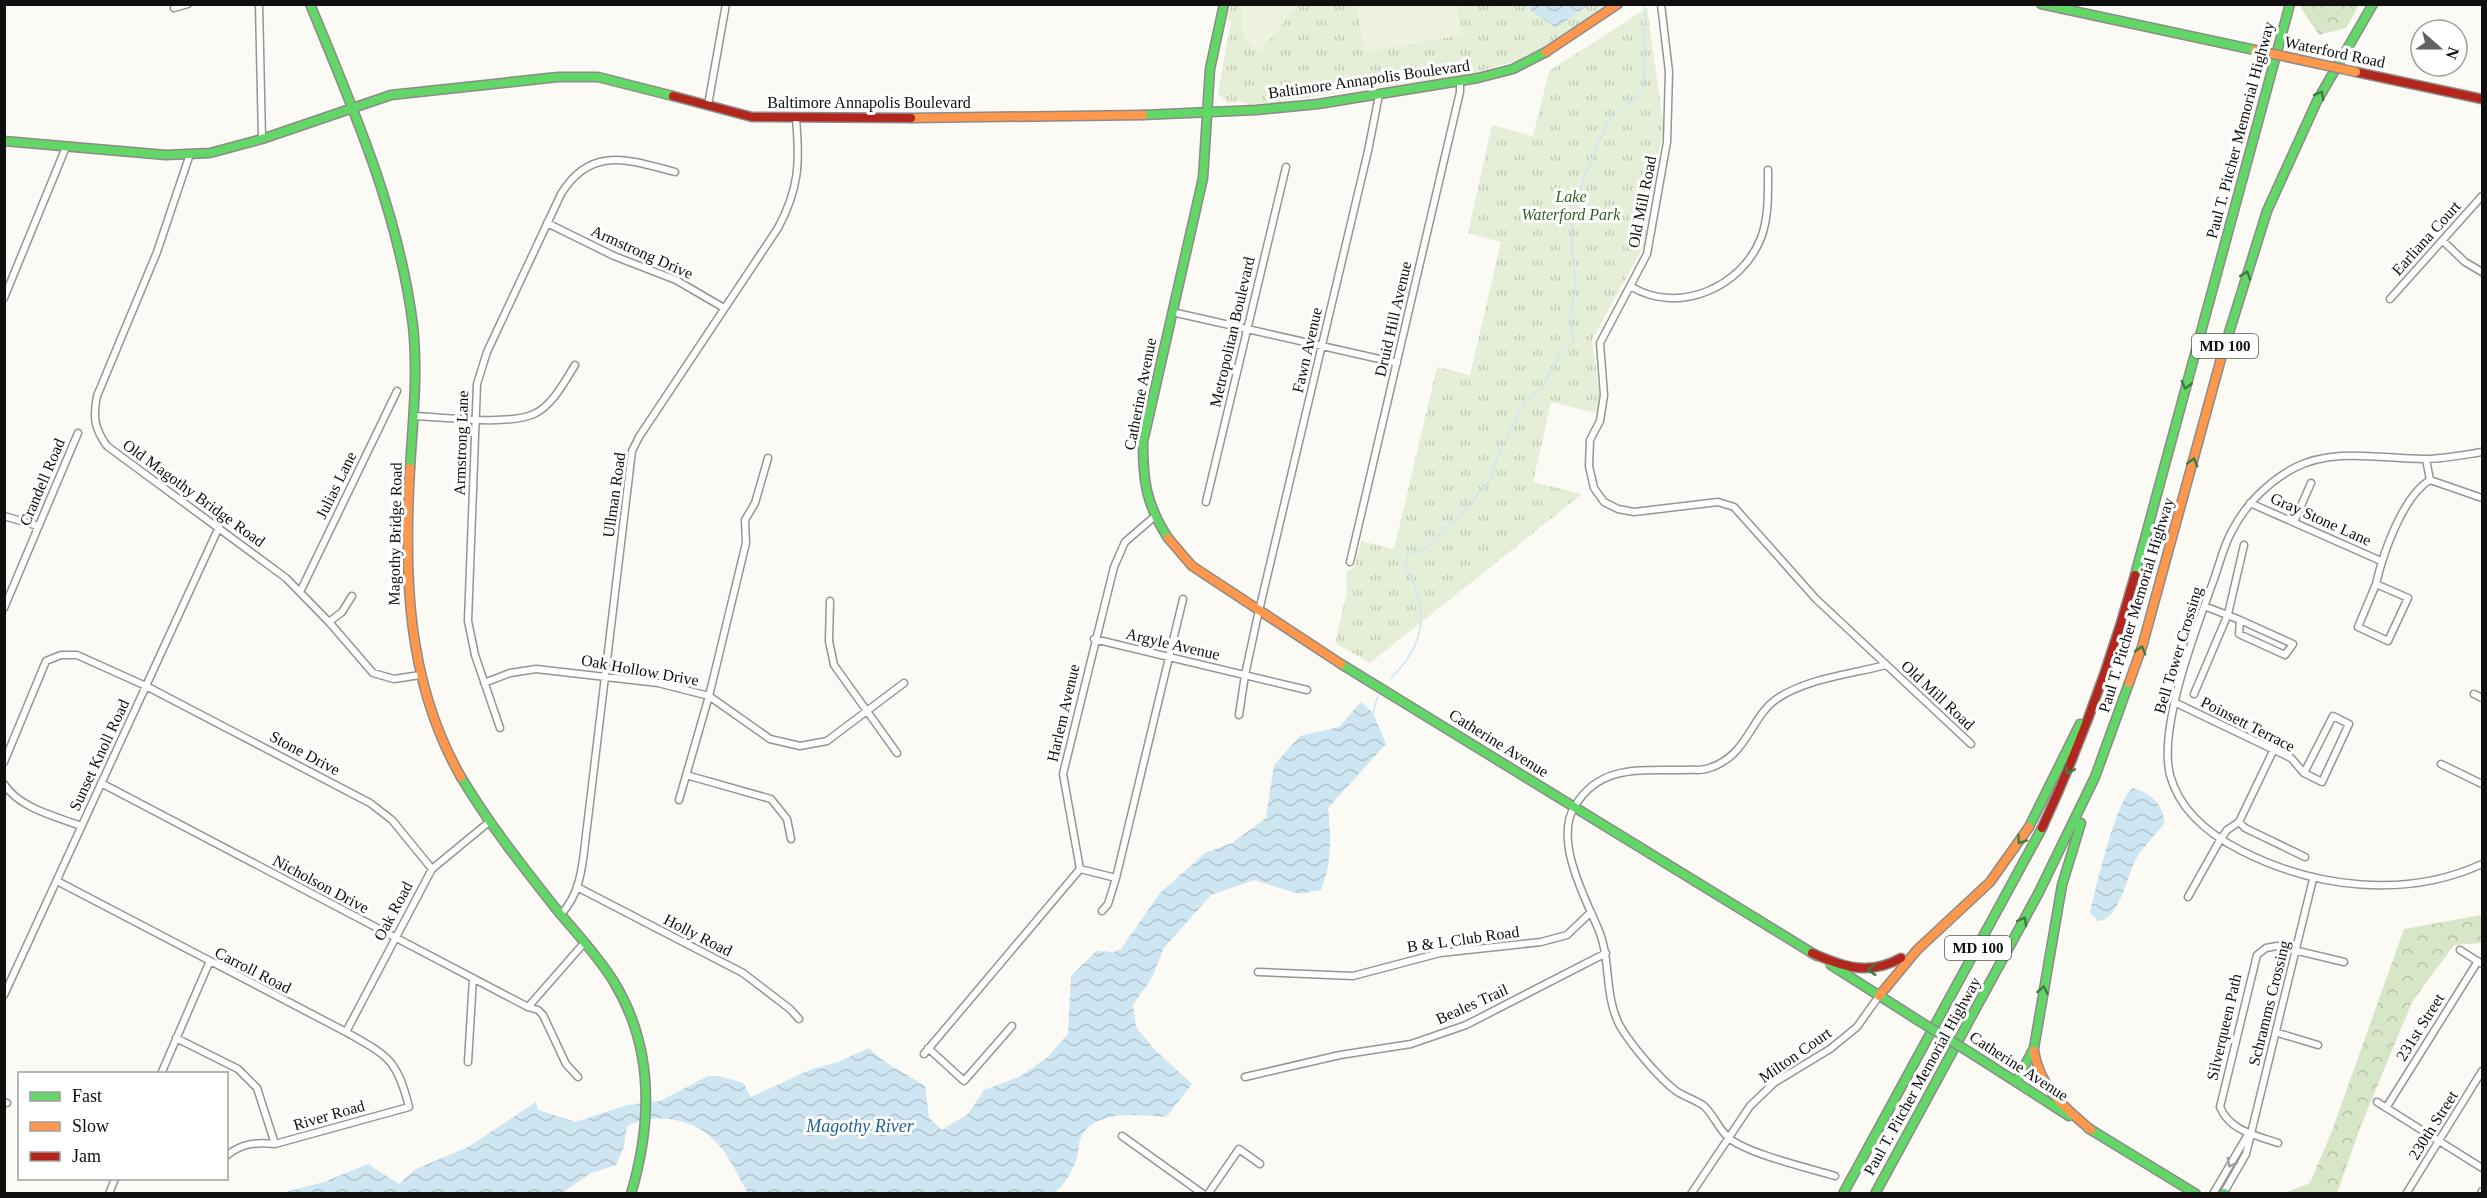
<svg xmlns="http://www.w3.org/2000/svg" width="2487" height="1198" viewBox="0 0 2487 1198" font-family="Georgia,serif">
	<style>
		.forest { fill: url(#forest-crowns) }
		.park { fill: url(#park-tufts) }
		.pitch { fill: #eef3e0 }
		.water { fill: url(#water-waves) }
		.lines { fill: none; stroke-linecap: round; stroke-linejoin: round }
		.stream { stroke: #cee6f2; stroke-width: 1.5 }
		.street-casing { stroke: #959593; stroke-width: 9 }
		.fast-casing { stroke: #8c8b89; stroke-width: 11 }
		.slow-casing { stroke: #8c8b89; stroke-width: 11 }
		.jam-casing { stroke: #8c8b89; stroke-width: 11 }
		.street { stroke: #fefefe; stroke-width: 6 }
		.fast { stroke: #63d668; stroke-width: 8 }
		.slow { stroke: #ff974d; stroke-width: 8 }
		.jam { stroke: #b3261e; stroke-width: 8 }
		.fast-bridge-casing { stroke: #8c8b89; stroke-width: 11; stroke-linecap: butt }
		.slow-bridge-casing { stroke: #8c8b89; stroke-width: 11; stroke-linecap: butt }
		.fast-bridge { stroke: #63d668; stroke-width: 8 }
		.slow-bridge { stroke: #ff974d; stroke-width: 8 }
		.oneway { stroke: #3d7c40 }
		.oneway2 { stroke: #9e9e9e }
		.labels { text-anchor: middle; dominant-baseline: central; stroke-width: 6; stroke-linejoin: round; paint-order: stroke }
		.shield { fill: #fff; stroke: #575757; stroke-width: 1.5 }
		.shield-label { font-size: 15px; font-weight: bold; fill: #0f0f0f }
		.street-label { font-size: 16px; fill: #0f0f0f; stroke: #fff }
		.park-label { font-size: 16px; font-style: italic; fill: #316124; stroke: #fff }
		.water-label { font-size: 18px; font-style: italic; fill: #236496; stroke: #fff }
	</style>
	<defs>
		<pattern id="forest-crowns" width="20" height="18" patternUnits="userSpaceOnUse" patternTransform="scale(1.5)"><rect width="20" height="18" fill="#d6e6c6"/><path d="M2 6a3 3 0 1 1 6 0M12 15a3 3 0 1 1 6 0" fill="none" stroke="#b6c4a9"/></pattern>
		<pattern id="park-tufts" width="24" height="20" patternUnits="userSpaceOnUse" patternTransform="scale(1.5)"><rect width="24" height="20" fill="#e5efd7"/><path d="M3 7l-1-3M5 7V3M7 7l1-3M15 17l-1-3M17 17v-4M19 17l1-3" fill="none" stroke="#c3ccb7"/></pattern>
		<pattern id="water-waves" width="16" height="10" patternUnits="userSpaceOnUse" patternTransform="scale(1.5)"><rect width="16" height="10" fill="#cee6f2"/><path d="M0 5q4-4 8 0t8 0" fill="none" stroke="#b0c4ce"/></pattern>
	</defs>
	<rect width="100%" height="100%" fill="#fbfaf5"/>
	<path class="forest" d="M2302,5v-1l57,1 -13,23 -27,7 -18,-27z
		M2482,915v28l-28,2 -42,57 -52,126 -23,65h-52l25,-10 22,-52 72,-202z"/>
	<path class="park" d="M1231,5h379l-60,39 -37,18 -48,13 -217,31 -3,-4 -18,1 -9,-10 13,-72 -4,-1z
		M1647,8l17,121 -12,52 -8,64 -52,95 9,65 -2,9 -48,-12 -18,80 49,12 -212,169 -35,-20 12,-51 -1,-20 8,-4 7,-27 33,8 43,-182 33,8 31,-133 -33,-9 24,-108 41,11 16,-65z"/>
	<path class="pitch" d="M1379,4l77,1 6,30 -97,17 -8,-44z
		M1241,5h52l3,2 -36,45 -16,-13z"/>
	<path class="water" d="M1528,5h60l-32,23 -24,-17z
		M1361,702l12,11 13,31 -58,64c3,30 4,54 -7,82l-22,4 -45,-14 -43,15 -48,54 -10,27 -20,29 3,22 19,23 37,34 -26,33c-26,-2 -68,-8 -84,18 -4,6 -3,16 -5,23 -5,13 -12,27 -23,35h-306c-10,-16 -19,-39 -33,-52 -21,-23 -61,-29 -88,-15l-3,20 -8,19 -25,8 -29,20 -284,1 46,-12 44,-18 31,20 17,-15 52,-22 68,-45 2,8 37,12 52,-17 33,-4 48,-25h11l24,7 8,14 61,-28 26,-7 31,-14c16,17 37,25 56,38l4,32 13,12 26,-16 16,-24 35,-13 29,-20 20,-23 3,-58 25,-25 17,1 8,-3 39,-56 45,-40 27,-10 34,-25 8,-53 26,-29 39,-9z
		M2133,788c16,4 33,18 31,36 -9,11 -19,21 -27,33 -10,17 -17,63 -39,64l-8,-8c6,-24 25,-112 43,-125z"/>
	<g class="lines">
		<path class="stream" d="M1391,678c34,-33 40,-70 14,-110l3,-14 19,-7 40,-39 22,-27 9,-25 26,-54 18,-13 17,-35 15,-12 -4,-25 6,-32 -4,-29v-35l12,-43 23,-56 37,-32 1,-86
			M1373,713l5,-18"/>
		<g class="street-casing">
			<path id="street" d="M259,4l3,135
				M1661,4l8,68 -2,70 -20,112 -47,89 4,52 -4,26 -10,19 -1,26 5,22 10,14 14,7 16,3 84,-10 16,5 82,92 155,145
				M174,8l14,-4
				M708,105l18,-101
				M190,154l-33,98 -60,144c-4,21 -3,32 10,50l179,132 43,44 44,51 21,6 26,-4
				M547,223l67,33 62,24 48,28
				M2443,241l22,21 17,10
				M1632,287c47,28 110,0 129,-49 8,-21 7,-46 7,-68
				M4,298l62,-151
				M2390,299l92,-103
				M1172,312l225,51
				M414,416c30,1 93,10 120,-2 18,-8 31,-33 41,-49
				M2482,452c-19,3 -39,7 -58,7 -42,0 -90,-12 -130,9 -26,14 -49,37 -62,63 -9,16 -13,35 -19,51 -17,47 -55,145 -43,193 10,37 40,60 72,76 73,37 164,48 240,13
				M2430,480l52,18
				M1206,502l80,-335
				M2250,503l131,58
				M4,516l34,10
				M2294,522l17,-39
				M1350,562l110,-470v-11
				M2376,584l32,14 -20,43 -30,-14z
				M2376,584c7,-31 27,-88 54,-104l-4,-21
				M300,592l97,-201
				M830,601l-1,40 5,24 63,88
				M2204,606l36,14
				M4,608l74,-175
				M2240,620l53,24 -8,11 -46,-21z
				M329,622l13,-10 10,-16
				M1094,639l213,51
				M484,683l26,-10 26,-4 122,14 51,13 61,43 30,7 27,-5 77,-58
				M2194,694l34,-80 16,-69
				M2474,694l8,4
				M2176,703l115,55 13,15
				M1239,715l6,-40 12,-56 111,-468 11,-56
				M2333,716l16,8 -27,58 -18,-9z
				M500,728l-25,-73 -7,-34 9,-237 10,-32 74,-158c30,-49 68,-34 114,-22
				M4,762l42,-101 15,-6h16l69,31 224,117 22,17 40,49
				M2441,764l41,20
				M686,775l85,24 16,20 4,20
				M101,783l427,224
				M4,784c15,24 51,32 77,42
				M679,800l30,-104 37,-153 -1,-23 10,-17 13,-45
				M2239,822l6,6 60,29
				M1080,869l-17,-95 51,-207 11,-25 29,-25
				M1080,869l36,9
				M57,881l289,151c42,24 51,27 63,75l-134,37c-19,-2 -33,-1 -49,12
				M577,887l166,86 47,36 9,10
				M2188,897l32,-57 7,-10 12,-8 35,-73
				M1102,911l6,-7 8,-26 67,-279
				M561,914c22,-22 22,-58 26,-87l45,-376 7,-14 139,-209c21,-39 22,-65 18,-109
				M2460,950l22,14
				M1258,972l95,4 87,-23 101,-11 26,-7 24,-23
				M4,995l215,-468
				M346,1032l86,-163 57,-47
				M2278,1033l40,12
				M176,1038l62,31 19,19 18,56
				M928,1048l36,33 48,-55
				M924,1054l156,-185
				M468,1062l5,-84
				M161,1074l48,-111
				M578,1077l-12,-13 -23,-49 -5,-5 -10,-3 57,-65
				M1245,1077l95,-22 71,-11 55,-19 140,-72
				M4,1102l3,1
				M2377,1102l105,66
				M2386,1108l92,-147
				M1122,1136l81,58
				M2278,1143c-23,-8 -48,-12 -58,-36l37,-152 9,-7 11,-2 67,16
				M1835,1176c-26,-8 -87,-22 -106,-38 -10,-8 -15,-23 -25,-32 -8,-6 -19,-9 -28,-15 -17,-13 -45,-46 -56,-65 -17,-32 -8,-68 -23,-100 -14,-32 -43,-88 -22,-120 25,-42 66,-35 109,-36 7,-1 15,1 22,-1 42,-11 44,-53 72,-71 31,-20 74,-24 108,-33
				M109,1194l6,-16
				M1208,1194l31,-45 21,15
				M1691,1194l59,-88 24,-23 56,-34 27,-22 22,-31
				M2213,1194l34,-58
				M2223,1194l23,-40 67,-275
				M2406,1194l76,-123
				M2481,1194l1,-3"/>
		</g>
		<g class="fast-casing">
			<path id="fast" d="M310,4c43,104 89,209 103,322 5,47 0,94 -3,142
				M2041,4l214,46
				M1143,115l113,-5 62,-6 160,-26 35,-9 33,-17
				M4,141l162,14 44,-2 52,-14 129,-44 167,-18h40l75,19
				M2222,355l45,-144 50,-110 56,-97
				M1168,538c-22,-34 -25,-57 -25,-96l60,-264 7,-109 14,-65
				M2135,575l155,-571
				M1341,664l476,292
				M461,777c28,47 62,90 96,133 20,24 41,46 57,72 40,66 38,141 17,212
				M2029,827l51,-103
				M1831,965l85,54
				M1974,1055l95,61
				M2016,1082l18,-34 28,-163 19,-62
				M2088,1128l108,66
				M2224,1193v1
				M1843,1194l199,-366
				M1875,1194l163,-300 57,-117 34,-94"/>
		</g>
		<g class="slow-casing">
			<path id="slow" d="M1546,52l72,-48
				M911,118l232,-3
				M410,468c-6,107 -4,213 51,309
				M1168,538l24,28 149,98
				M2129,683l13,-36 80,-292
				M1879,996l38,-46 73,-68 39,-55
				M2034,1051c6,37 30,56 57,79"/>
		</g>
		<g class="jam-casing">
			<path id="jam" d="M2356,72l126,27
				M673,96l79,21 159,1
				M2042,828c38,-82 69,-166 93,-253
				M1812,953c31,14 57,23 89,5"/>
		</g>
		<use href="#street" class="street"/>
		<use href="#fast" class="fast"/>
		<use href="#slow" class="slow"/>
		<use href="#jam" class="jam"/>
		<g class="fast-bridge-casing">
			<path id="fast-bridge" d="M1916,1019l58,36"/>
		</g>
		<g class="slow-bridge-casing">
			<path id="slow-bridge" d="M2255,50l101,22"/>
		</g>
		<use href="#fast-bridge" class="fast-bridge"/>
		<use href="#slow-bridge" class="slow-bridge"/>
	</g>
	<defs><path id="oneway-chevron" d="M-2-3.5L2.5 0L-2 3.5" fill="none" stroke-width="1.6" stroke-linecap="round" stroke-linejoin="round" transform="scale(1.5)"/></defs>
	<g class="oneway">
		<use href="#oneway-chevron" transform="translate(2320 95) rotate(-62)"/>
		<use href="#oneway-chevron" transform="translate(2246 275) rotate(-72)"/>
		<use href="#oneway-chevron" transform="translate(2186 385) rotate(105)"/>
		<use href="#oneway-chevron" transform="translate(2193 462) rotate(-75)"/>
		<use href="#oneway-chevron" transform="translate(2141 650) rotate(-73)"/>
		<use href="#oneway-chevron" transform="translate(2069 770) rotate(113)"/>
		<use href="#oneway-chevron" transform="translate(2021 840) rotate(124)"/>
		<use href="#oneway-chevron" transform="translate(2023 921) rotate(-61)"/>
		<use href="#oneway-chevron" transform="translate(1872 970) rotate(175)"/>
		<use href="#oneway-chevron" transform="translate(2043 990) rotate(-80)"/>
	</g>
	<use class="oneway2" href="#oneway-chevron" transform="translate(2231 1163) rotate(118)"/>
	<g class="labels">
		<g class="shield">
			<rect x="2192" y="334" width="66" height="24" rx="4.5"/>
			<rect x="1945" y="936" width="66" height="24" rx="4.5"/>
		</g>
		<g class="shield-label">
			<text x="2225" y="346">MD 100</text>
			<text x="1978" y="948">MD 100</text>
		</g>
		<g class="street-label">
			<text transform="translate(2335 52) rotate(12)">Waterford Road</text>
			<text transform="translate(1369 79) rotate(-8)">Baltimore Annapolis Boulevard</text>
			<text x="869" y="102">Baltimore Annapolis Boulevard</text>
			<text transform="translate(2240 130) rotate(-75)">Paul T. Pitcher Memorial Highway</text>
			<text transform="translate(1642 202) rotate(-79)">Old Mill Road</text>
			<text transform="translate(2426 238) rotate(-48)">Earliana Court</text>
			<text transform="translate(642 252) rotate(24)">Armstrong Drive</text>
			<text transform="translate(1393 319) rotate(-77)">Druid Hill Avenue</text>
			<text transform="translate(1232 332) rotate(-77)">Metropolitan Boulevard</text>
			<text transform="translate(1307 350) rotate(-77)">Fawn Avenue</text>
			<text transform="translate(1140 394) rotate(-79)">Catherine Avenue</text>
			<text transform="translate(461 443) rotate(-88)">Armstrong Lane</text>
			<text transform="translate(42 482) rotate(-67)">Crandell Road</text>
			<text transform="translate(336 485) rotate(-64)">Julias Lane</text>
			<text transform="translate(194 493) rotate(36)">Old Magothy Bridge Road</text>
			<text transform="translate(614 495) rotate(-82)">Ullman Road</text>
			<text transform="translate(2321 519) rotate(24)">Gray Stone Lane</text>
			<text transform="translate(395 534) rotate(-89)">Magothy Bridge Road</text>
			<text transform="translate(2136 605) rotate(-73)">Paul T. Pitcher Memorial Highway</text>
			<text transform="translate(1173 644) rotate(13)">Argyle Avenue</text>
			<text transform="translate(2178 650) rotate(-73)">Bell Tower Crossing</text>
			<text transform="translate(640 670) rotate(10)">Oak Hollow Drive</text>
			<text transform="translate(1938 695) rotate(43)">Old Mill Road</text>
			<text transform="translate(1063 713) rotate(-77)">Harlem Avenue</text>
			<text transform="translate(2248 724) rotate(27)">Poinsett Terrace</text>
			<text transform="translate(1499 743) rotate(32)">Catherine Avenue</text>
			<text transform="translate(305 753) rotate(28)">Stone Drive</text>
			<text transform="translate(99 755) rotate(-65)">Sunset Knoll Road</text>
			<text transform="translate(321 884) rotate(28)">Nicholson Drive</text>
			<text transform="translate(393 911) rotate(-62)">Oak Road</text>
			<text transform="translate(698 935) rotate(27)">Holly Road</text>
			<text transform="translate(1463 939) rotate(-8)">B &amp; L Club Road</text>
			<text transform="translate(253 970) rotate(27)">Carroll Road</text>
			<text transform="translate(2269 1003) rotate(-76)">Schramms Crossing</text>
			<text transform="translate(1472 1004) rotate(-24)">Beales Trail</text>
			<text transform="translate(2224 1027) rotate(-77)">Silverqueen Path</text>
			<text transform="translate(2420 1027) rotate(-58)">231st Street</text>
			<text transform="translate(1795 1055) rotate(-35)">Milton Court</text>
			<text transform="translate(2019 1066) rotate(33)">Catherine Avenue</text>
			<text transform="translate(1922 1076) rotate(-61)">Paul T. Pitcher Memorial Highway</text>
			<text transform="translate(329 1115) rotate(-16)">River Road</text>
			<text transform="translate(2433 1125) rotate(-58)">230th Street</text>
		</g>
		<g class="park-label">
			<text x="1571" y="196">Lake<tspan x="1571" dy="18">Waterford Park</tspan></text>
		</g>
		<g class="water-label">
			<text x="860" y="1126">Magothy River</text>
		</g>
	</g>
	<rect width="2487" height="1198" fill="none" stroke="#0f0f0f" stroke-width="12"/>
	<rect x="18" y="1072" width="210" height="108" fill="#ffffff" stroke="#9f9f9f" stroke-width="1.5"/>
	<rect x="30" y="1092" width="30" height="9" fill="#63d668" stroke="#9f9f9f" stroke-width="1.5"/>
	<text x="72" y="1102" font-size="18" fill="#0f0f0f">Fast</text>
	<rect x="30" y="1122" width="30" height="9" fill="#ff974d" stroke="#9f9f9f" stroke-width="1.5"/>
	<text x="72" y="1132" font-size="18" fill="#0f0f0f">Slow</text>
	<rect x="30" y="1152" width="30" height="9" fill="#b3261e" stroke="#9f9f9f" stroke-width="1.5"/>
	<text x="72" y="1162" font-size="18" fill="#0f0f0f">Jam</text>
	<g transform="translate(2439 48) rotate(111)"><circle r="28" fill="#ffffff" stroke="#9f9f9f" stroke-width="1.5"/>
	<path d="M0-4.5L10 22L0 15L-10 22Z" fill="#626160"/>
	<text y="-9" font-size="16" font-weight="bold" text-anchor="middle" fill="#0f0f0f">N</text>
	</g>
</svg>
